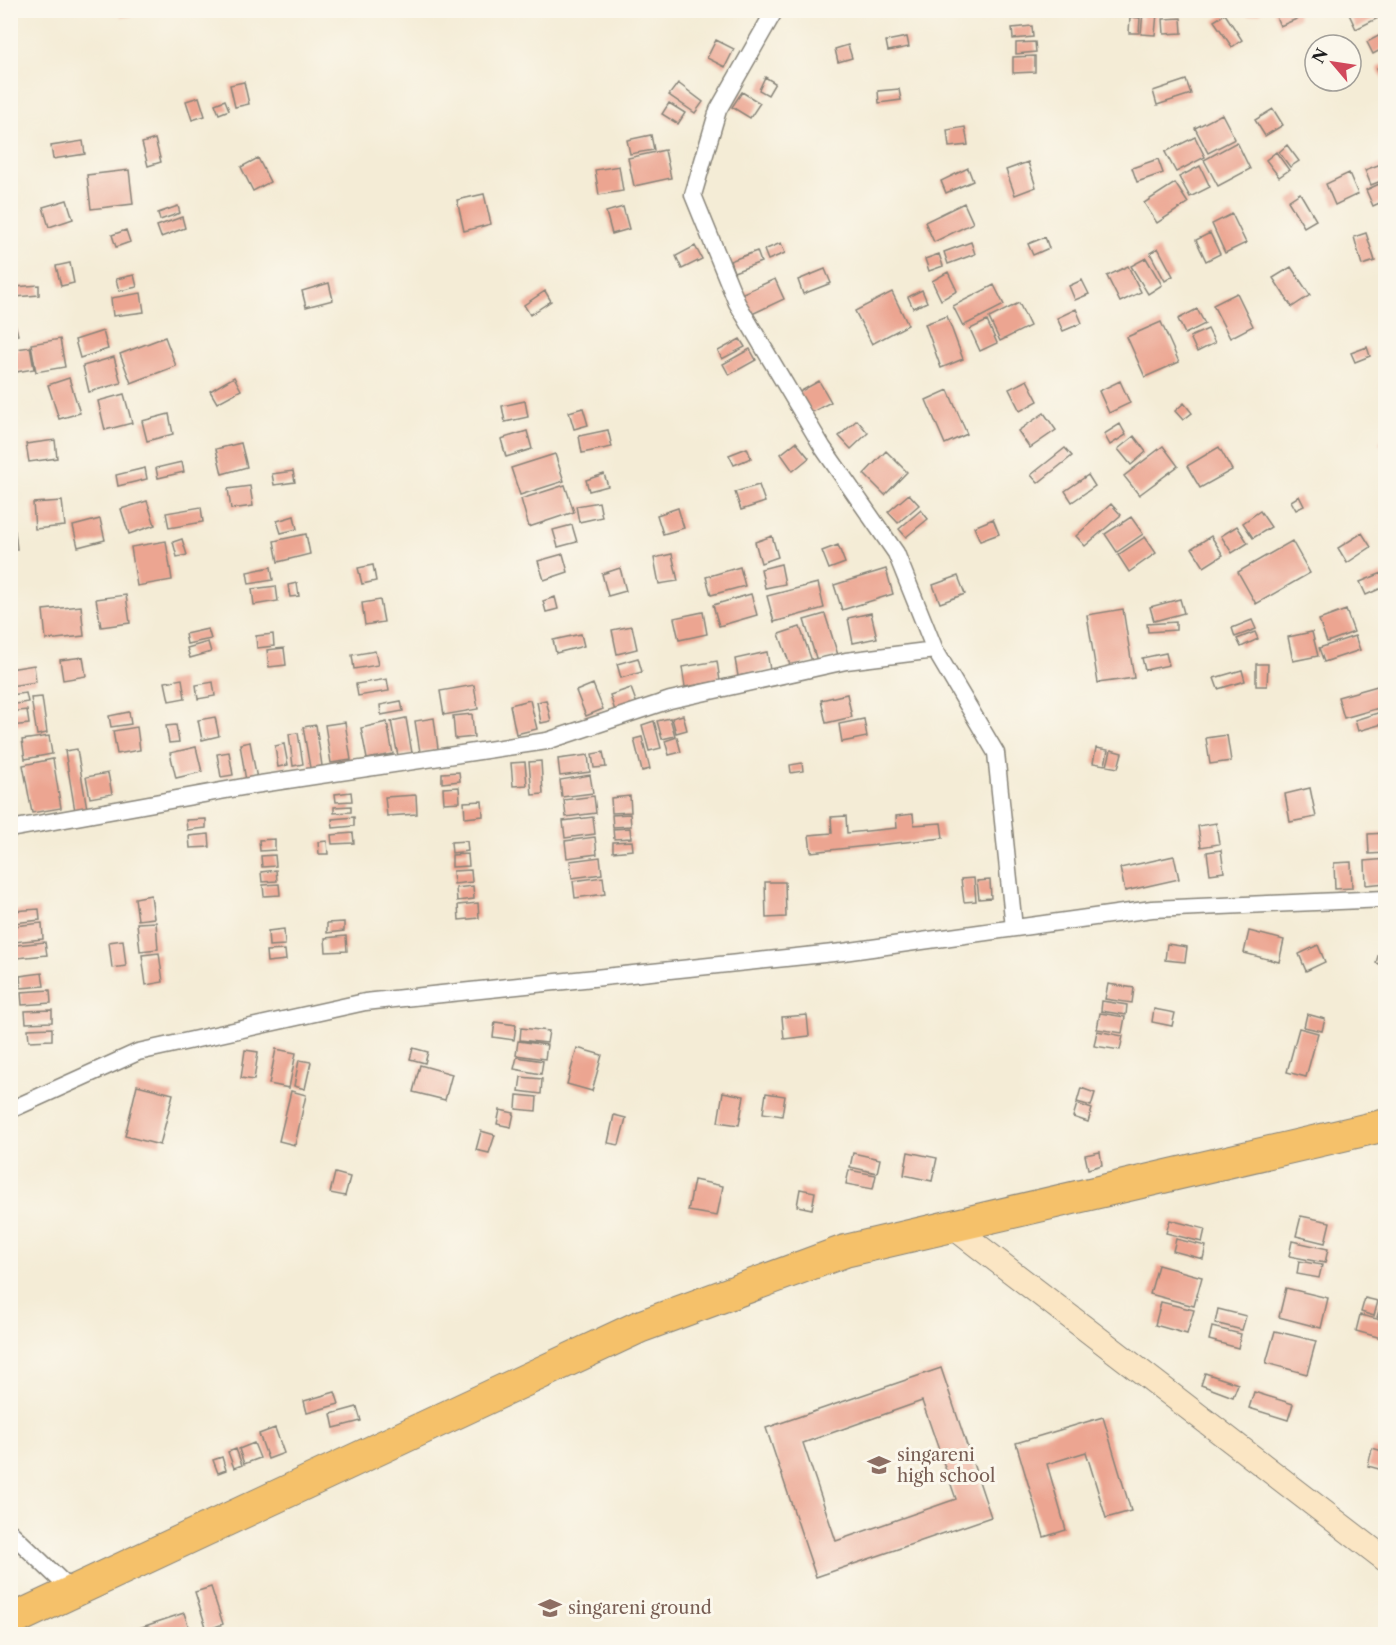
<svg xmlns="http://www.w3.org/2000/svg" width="1396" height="1645" viewBox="0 0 1396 1645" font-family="'Libre Caslon Text',serif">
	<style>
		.building { fill: #eca591; fill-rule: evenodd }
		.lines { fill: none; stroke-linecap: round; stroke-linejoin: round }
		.street-casing { stroke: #888479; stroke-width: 19 }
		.secondary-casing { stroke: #888479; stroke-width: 26 }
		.highway-casing { stroke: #888479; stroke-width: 34 }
		.street { stroke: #fff; stroke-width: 16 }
		.secondary { stroke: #fbe6c4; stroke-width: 24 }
		.highway { stroke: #f5c16b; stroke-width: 32 }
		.labels { text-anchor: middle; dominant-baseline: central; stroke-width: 6; stroke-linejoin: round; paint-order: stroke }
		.education-label { font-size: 18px; fill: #785e54; stroke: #fbf7ec; text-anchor: start }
	</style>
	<rect width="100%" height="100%" fill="#fbf7ec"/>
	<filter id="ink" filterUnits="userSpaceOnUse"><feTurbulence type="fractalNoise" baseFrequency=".0167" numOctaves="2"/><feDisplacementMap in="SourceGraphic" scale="12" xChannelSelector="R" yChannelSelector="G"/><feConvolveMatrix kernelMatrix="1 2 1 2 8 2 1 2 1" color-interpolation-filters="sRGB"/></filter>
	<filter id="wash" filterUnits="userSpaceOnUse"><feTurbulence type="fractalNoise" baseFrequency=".008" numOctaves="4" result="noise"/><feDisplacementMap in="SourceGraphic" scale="24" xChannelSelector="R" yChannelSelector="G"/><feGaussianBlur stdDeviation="1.35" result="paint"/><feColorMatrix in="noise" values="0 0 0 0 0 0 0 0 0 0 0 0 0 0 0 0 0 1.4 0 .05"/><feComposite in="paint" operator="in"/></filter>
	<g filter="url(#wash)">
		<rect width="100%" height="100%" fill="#f4ecd6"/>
		<g id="blocks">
			<path class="building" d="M121,10h10v6l-10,1z
				M1169,10h17v4l-17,1z
				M1247,10h14v3l-13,3z
				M1276,10h20l3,8 -19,8 -6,-14z
				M1347,10h39v4l-30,15z
				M1143,12l14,1 -2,22 -14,-1z
				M1225,14l17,26 -10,7 -18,-26z
				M1130,17l10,1 -1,15h-10z
				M1181,18l1,15 -18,1 -1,-15z
				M1032,26l1,11 -20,2 -1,-11z
				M1386,32v15l-13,7 -6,-12z
				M907,37l2,10 -21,4 -2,-10z
				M716,40l18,9 -9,18 -18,-9z
				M1035,42l1,10 -20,2v-11z
				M848,45l4,13 -14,4 -3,-13z
				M1035,56v16l-22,1v-16z
				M1386,63v16l-3,1 -6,-12z
				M765,77l10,6 -7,12 -9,-5z
				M1186,80l5,14 -34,11 -4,-14z
				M244,82l5,22 -14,3 -5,-22z
				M678,83l25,19 -8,11 -26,-18z
				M899,89l2,11 -22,3 -1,-12z
				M742,92l18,11 -10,15 -18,-11z
				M199,97l6,19 -13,4 -6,-19z
				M225,100l4,10 -10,4 -4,-10z
				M669,103l16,10 -7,11 -16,-10z
				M1273,109l10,16 -18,11 -10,-16z
				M1222,114l13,25 -27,14 -13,-25z
				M965,127l3,18 -19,2 -2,-17z
				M651,135l3,15 -24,4 -3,-14z
				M1195,137l10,20 -29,15 -11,-20z
				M155,139l6,23 -13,4 -6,-23z
				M83,141l2,13 -32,5 -2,-13z
				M1237,142l13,27 -32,17 -14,-26z
				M1287,145l12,16 -9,6 -11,-15z
				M665,150l6,28 -37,8 -6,-28z
				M1276,152l13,18 -10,7 -13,-17z
				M258,158l12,24 -17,9 -12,-24z
				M1158,159l5,14 -26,9 -5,-14z
				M1028,162l8,25 -21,8 -9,-25z
				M1386,162v17l-15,6 -6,-15z
				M619,166l4,25 -24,4 -4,-25z
				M1200,166l10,21 -20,10 -11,-20z
				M968,168l5,13 -27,12 -5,-12z
				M129,170l4,34 -42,5 -4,-34z
				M1349,173l9,21 -23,11 -9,-21z
				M1386,181v19l-13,6 -7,-16z
				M1175,183l13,20 -31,20 -13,-20z
				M1300,193l16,27 -12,7 -16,-26z
				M484,194l7,30 -27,7 -7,-31z
				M67,200l6,19 -24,8 -6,-20z
				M964,203l9,20 -39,19 -9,-20z
				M178,206l2,7 -20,7 -2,-7z
				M623,207l6,22 -17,5 -6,-22z
				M1232,214l14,29 -21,10 -13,-29z
				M182,217l3,11 -24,9 -4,-11z
				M126,230l4,12 -14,5 -4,-12z
				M1210,233l10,21 -14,7 -10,-21z
				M1366,233l9,28 -13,4 -8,-28z
				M1045,237l4,11 -16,7 -5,-11z
				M971,242l4,12 -27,10 -4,-12z
				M781,243l4,10 -17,7 -4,-10z
				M695,246l7,13 -20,10 -6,-13z
				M1158,248l15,28 -8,5 -15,-28z
				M757,251l4,11 -27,10 -4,-11z
				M939,254l4,12 -14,5 -4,-12z
				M1146,258l16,27 -14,9 -17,-28z
				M70,263l4,20 -13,3 -5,-20z
				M1128,266l13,26 -21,10 -13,-26z
				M1291,267l19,28 -18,12 -19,-29z
				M825,269l6,14 -28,11 -5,-14z
				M948,272l9,19 -16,9 -9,-19z
				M134,275l3,12 -18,4 -3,-12z
				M775,279l9,20 -34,16 -9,-21z
				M1082,280l7,14 -14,6 -6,-14z
				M329,283l4,17 -27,7 -4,-16z
				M39,285v10l-24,2v-10z
				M994,285l10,20 -41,21 -10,-20z
				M922,290l5,12 -14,6 -5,-11z
				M545,291l6,10 -21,14 -6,-10z
				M892,292l16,33 -36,19 -17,-33z
				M141,293l3,19 -31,4 -2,-18z
				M1237,293l16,33 -23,12 -17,-33z
				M1019,303l11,23 -30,15 -11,-23z
				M1076,309l6,14 -19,8 -6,-13z
				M1197,309l8,15 -20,10 -7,-15z
				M10,316h3l5,19 -8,2z
				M947,316l16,43 -22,9 -16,-44z
				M987,321l10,22 -17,8 -10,-22z
				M1161,322l18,40 -34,15 -18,-40z
				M1208,329l7,14 -18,9 -7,-15z
				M103,331l5,18 -28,9 -5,-18z
				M165,337l11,29 -45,17 -11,-29z
				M60,339l5,28 -29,5 -5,-28z
				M740,339l5,8 -23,12 -4,-8z
				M30,347l4,22 -24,4v-23z
				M1367,347l3,9 -15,6 -4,-9z
				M750,349l6,11 -27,15 -6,-11z
				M114,357l7,26 -32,9 -6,-26z
				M234,377l7,13 -24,13 -7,-12z
				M69,378l11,35 -21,6 -11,-34z
				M1027,380l11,21 -18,10 -11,-22z
				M819,381l12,21 -26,14 -11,-21z
				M1120,381l10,22 -21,10 -10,-22z
				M948,390l19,44 -22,10 -19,-44z
				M124,394l8,29 -27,7 -7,-29z
				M525,401l3,16 -23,5 -3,-16z
				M1184,403l8,10 -9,7 -8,-9z
				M583,408l5,17 -14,4 -5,-17z
				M1044,413l12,17 -26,18 -12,-17z
				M169,414l4,20 -26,7 -5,-20z
				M857,420l11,13 -17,16 -12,-13z
				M1120,424l6,11 -16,10 -6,-11z
				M608,430l4,17 -30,6 -3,-17z
				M527,431l5,18 -26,8 -5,-18z
				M1134,436l12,16 -15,13 -13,-16z
				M1386,438v13l-7,-9z
				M55,440l2,18 -28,4 -3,-18z
				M796,442l13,16 -16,13 -12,-17z
				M241,443l6,24 -25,7 -6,-25z
				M1163,446l15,20 -39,29 -15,-19z
				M1219,447l13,23 -32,18 -13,-22z
				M747,448l4,10 -17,7 -5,-10z
				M1065,448l7,8 -34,27 -7,-8z
				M886,451l21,21 -22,23 -21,-21z
				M555,454l9,27 -44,14 -9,-27z
				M182,462l2,10 -26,6 -2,-10z
				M145,468l2,11 -29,7 -2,-11z
				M293,471l2,11 -21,3 -2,-11z
				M604,474l4,12 -19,5 -3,-11z
				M1088,475l7,11 -23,16 -7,-11z
				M565,485l9,27 -45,15 -8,-28z
				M759,485l6,17 -24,8 -6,-18z
				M250,486l3,20 -22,3 -3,-20z
				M909,494l10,11 -21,18 -10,-11z
				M1299,496l5,10 -8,4 -5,-9z
				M62,501l3,25 -30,3 -2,-26z
				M147,501l8,24 -26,9 -8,-25z
				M599,502l3,15 -23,5 -3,-16z
				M1111,504l10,11 -36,31 -9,-10z
				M201,507l2,15 -34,6 -3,-15z
				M678,508l6,20 -21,6 -6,-19z
				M921,510l7,9 -22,18 -7,-8z
				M1260,511l11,16 -18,11 -10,-15z
				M294,516l3,13 -16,4 -4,-12z
				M1131,517l12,17 -26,18 -12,-18z
				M100,519l5,21 -27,7 -5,-21z
				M993,519l6,15 -19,7 -6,-14z
				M572,525l5,17 -19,5 -5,-17z
				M1237,526l11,17 -16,10 -11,-17z
				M10,531h5l2,18 -7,1z
				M1362,533l9,14 -24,16 -9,-15z
				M306,534l4,20 -32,8 -4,-21z
				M772,536l6,21 -17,6 -6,-21z
				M1211,536l12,19 -19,12 -12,-19z
				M1145,537l11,16 -27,19 -11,-17z
				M182,539l5,16 -10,2 -4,-15z
				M166,541l6,39 -35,6 -6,-39z
				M1292,541l18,32 -54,31 -18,-32z
				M838,545l7,18 -16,6 -7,-18z
				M563,554l5,18 -24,8 -6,-19z
				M672,554l6,27 -19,3 -5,-26z
				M781,564l4,20 -20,4 -4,-19z
				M373,565l3,16 -14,3 -4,-16z
				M271,567l2,13 -24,4 -2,-12z
				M740,567l5,19 -34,9 -5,-18z
				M620,568l6,23 -18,5 -6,-22z
				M886,569l7,25 -51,16 -8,-25z
				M1382,573l4,13 -20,9 -6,-13z
				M958,576l7,18 -25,9 -7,-18z
				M297,583l2,13 -9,1 -2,-12z
				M818,583l6,25 -50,14 -7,-26z
				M276,586l2,15 -24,4 -2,-16z
				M751,594l6,21 -38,11 -6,-21z
				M126,595l4,28 -29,4 -5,-28z
				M555,597l3,12 -12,3 -3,-11z
				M1180,599l4,14 -30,8 -4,-14z
				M380,600l4,22 -19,3 -3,-22z
				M81,606l3,30 -38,4 -3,-30z
				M1123,609l11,69 -36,5 -11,-68z
				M1346,610l8,22 -27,10 -8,-22z
				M703,612l4,22 -28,6 -5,-22z
				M871,613l6,25 -24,5 -5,-25z
				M825,614l13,41 -21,6 -13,-41z
				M1252,620l4,9 -21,8 -3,-9z
				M1176,622v8l-28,2 -1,-8z
				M632,626l5,23 -20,5 -5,-24z
				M800,627l12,34 -21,7 -12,-34z
				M208,629l3,10 -24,5 -2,-10z
				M1255,632l3,7 -17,8 -4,-8z
				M1312,632l6,24 -25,5 -5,-24z
				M273,634l1,12 -17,2 -1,-12z
				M581,634l3,12 -28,7 -3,-13z
				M1355,636l5,14 -36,12 -5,-14z
				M208,642l3,10 -21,6 -3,-10z
				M284,648l2,17 -17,2 -2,-17z
				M375,651l3,14 -24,4 -2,-14z
				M767,652l3,18 -32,6 -3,-17z
				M1166,653l3,12 -24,5 -3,-12z
				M83,657l3,19 -23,4 -3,-20z
				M638,658l4,14 -21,6 -4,-14z
				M717,661l3,20 -35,6 -3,-20z
				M1256,664h12l-1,22h-11z
				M34,665l2,17 -26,4v-17z
				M1242,670l3,11 -27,8 -4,-11z
				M182,679l3,19 -16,3 -4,-19z
				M387,679l2,12 -31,5 -2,-12z
				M213,682l2,14 -17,3 -2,-14z
				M593,684l10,25 -17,7 -10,-25z
				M474,685l4,24 -34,6 -4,-24z
				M1381,685l5,21 -42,12 -6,-21z
				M631,688l7,19 -22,7 -6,-19z
				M26,693l2,9 -18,3v-10z
				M847,694l5,23 -26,6 -5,-23z
				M42,697l5,36 -10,2 -6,-37z
				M530,700l7,29 -21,5 -6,-29z
				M546,700l5,21 -10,2 -4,-21z
				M401,701l2,10 -22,4 -1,-10z
				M27,710l2,14 -19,2v-14z
				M1384,711l2,12 -28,8 -3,-11z
				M129,712l2,12 -20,3 -2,-11z
				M472,714l2,23 -19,2 -2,-23z
				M683,715l4,15 -11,3 -4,-15z
				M215,717l4,19 -17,4 -4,-20z
				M406,718l6,35 -14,3 -7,-35z
				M434,718l4,31 -18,3 -5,-31z
				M670,718l5,18 -13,3 -5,-18z
				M864,719l3,18 -25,5 -3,-18z
				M654,721l7,27 -12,3 -7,-26z
				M345,722l6,38 -20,3 -6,-38z
				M387,722l6,32 -26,5 -6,-31z
				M176,725l3,17 -10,1 -3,-17z
				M316,725l6,41 -12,2 -7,-41z
				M137,727l3,23 -23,4 -4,-23z
				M298,733l5,31 -10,2 -4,-32z
				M1227,735l4,26 -21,3 -4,-26z
				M49,736l3,18 -27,5 -3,-19z
				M642,737l8,32 -8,2 -8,-32z
				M677,737l4,15 -12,3 -4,-14z
				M250,742l7,37 -11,2 -6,-37z
				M284,744l4,21 -10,2 -3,-21z
				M196,747l6,25 -26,6 -6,-25z
				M1096,748l12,2 -3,15 -12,-2z
				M77,749l10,60 -12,2 -10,-60z
				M1111,750l11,3 -4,15 -11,-2z
				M229,752l4,23 -12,2 -4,-23z
				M603,752l3,15 -12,1 -2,-14z
				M588,755l2,17 -30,4 -2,-17z
				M53,759l8,49 -29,5 -9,-48z
				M541,761l2,33 -11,1 -3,-33z
				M525,762l2,23 -14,1 -2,-23z
				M802,763l1,8 -12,2 -1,-8z
				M459,772l1,9 -18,2v-10z
				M108,773l4,21 -22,4 -4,-21z
				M590,775l3,18 -31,4 -2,-17z
				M459,787l1,15 -16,1 -1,-15z
				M1310,788l6,29 -26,5 -5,-28z
				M351,792l1,9 -16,1 -1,-8z
				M416,795l1,19 -30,2 -2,-19z
				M594,796l2,17 -30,4 -2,-17z
				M630,796l1,16 -19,1 -1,-15z
				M482,801l1,15 -18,2 -1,-16z
				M351,806v6l-17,1v-6z
				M630,814l1,12 -18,1 -1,-12z
				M913,814l1,11 27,-2 2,15 -132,14 -2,-17 23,-2 -1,-16 15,-1 1,17 50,-5 -1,-12z
				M354,817v9l-21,2 -1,-9z
				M593,817l2,17 -30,4 -2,-17z
				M206,819v9l-19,2 -1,-10z
				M1216,823l3,21 -18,3 -3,-21z
				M630,828l1,10 -17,1 -1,-10z
				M353,833l1,10 -22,1 -1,-9z
				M1386,833v20l-17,1 -1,-20z
				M209,834l1,13 -20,1 -1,-12z
				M595,837l2,17 -30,4 -2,-17z
				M275,839v11l-15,1 -1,-11z
				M327,841l1,13h-9l-1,-12z
				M467,841l1,10 -16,2 -1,-11z
				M632,841l1,9 -20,2v-10z
				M1221,850l3,22 -14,2 -3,-22z
				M468,854l1,12 -17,1v-12z
				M275,855l1,11 -14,1 -1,-11z
				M1174,856l5,23 -54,12 -5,-23z
				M600,857l2,17 -30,4 -2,-17z
				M1386,859v24l-20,2 -1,-24z
				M1351,862l1,26 -17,1 -1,-26z
				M276,870l1,11 -15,1 -1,-10z
				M471,870l1,12 -18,2 -1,-13z
				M603,877l2,17 -30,4 -2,-17z
				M974,878l2,23 -12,1 -3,-23z
				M990,880l1,18 -12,1 -2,-18z
				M765,882h20l1,35 -20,1z
				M279,884l1,11 -16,1 -1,-11z
				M473,886l1,13 -17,2 -1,-13z
				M151,895l3,23 -16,2 -3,-22z
				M478,903l1,15 -20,2 -1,-15z
				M39,909l1,11 -26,3 -1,-12z
				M156,922l2,27 -18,2 -3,-28z
				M344,922v9l-17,2v-10z
				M42,923l1,16 -29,3 -1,-16z
				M284,929l1,16 -16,1 -1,-15z
				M1249,931l35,9 -5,22 -35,-9z
				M346,936l1,15 -21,1 -1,-14z
				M123,940l3,26 -14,2 -3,-26z
				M45,942l2,13 -30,3 -1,-13z
				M1167,944l20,3 -2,15 -20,-2z
				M1318,945l7,17 -19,9 -7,-17z
				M1381,945l5,1v20l-10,-3z
				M285,950l1,10 -19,2 -1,-11z
				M159,953l4,29 -17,3 -4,-30z
				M42,973l2,13 -23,2 -1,-12z
				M1108,984l26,4 -2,15 -27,-4z
				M50,990l1,13 -29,2 -1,-13z
				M1102,1001l25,4 -1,10 -25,-4z
				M1154,1009l21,4 -3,13 -20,-4z
				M52,1010v12l-26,1 -1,-12z
				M1100,1013l25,4 -3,16 -25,-4z
				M1307,1014l18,5 -3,12 -18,-4z
				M807,1015l2,21 -25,3 -2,-22z
				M495,1022l21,3 -2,15 -21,-3z
				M52,1028v12l-23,1 -1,-12z
				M521,1028l28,3 -2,12 -27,-3z
				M1299,1028l19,5 -12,44 -19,-5z
				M1097,1031l26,5 -3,14 -26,-4z
				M518,1041l29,4 -2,14 -29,-4z
				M413,1048l15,4 -3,11 -15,-4z
				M577,1048l25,7 -10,36 -25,-7z
				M276,1049l20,4 -7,35 -20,-4z
				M245,1050l13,2 -4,28 -13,-2z
				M517,1057l26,4 -2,13 -27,-5z
				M299,1060l12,2 -6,27 -11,-3z
				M420,1065l32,9 -7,26 -32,-8z
				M521,1077l21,2 -1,15 -22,-3z
				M137,1085l36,9 -13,51 -35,-9z
				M1081,1088l14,5 -4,13 -14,-4z
				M291,1091l15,4 -11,50 -16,-4z
				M723,1092l21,4 -5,29 -21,-3z
				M766,1093l19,3 -3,20 -19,-3z
				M517,1095l20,2 -1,14 -20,-2z
				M1077,1104l15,5 -4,13 -15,-5z
				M500,1110l14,3 -3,14 -14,-3z
				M614,1115l12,3 -7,27 -11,-2z
				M481,1131l14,4 -6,18 -13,-3z
				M908,1152l29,6 -5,23 -28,-6z
				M1100,1152l2,13 -14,4 -3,-14z
				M853,1153l27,6 -3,14 -27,-6z
				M849,1170l27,5 -3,14 -27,-5z
				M335,1173l15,4 -5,19 -15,-3z
				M694,1180l29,6 -6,30 -29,-5z
				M800,1189l15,3 -3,17 -15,-3z
				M1301,1216l29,6 -5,21 -29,-7z
				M1170,1220l35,9 -3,13 -36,-9z
				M1176,1239l30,7 -3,13 -30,-8z
				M1292,1241l36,8 -3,14 -36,-7z
				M1299,1261l23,4 -3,13 -22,-4z
				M1158,1265l44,12 -8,29 -44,-12z
				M1286,1288l42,10 -7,30 -42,-11z
				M1365,1298l13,3 -4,15 -13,-4z
				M1382,1301l4,1v17l-9,-2z
				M1161,1302l33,8 -7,24 -32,-9z
				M1218,1309l28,7 -4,14 -27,-7z
				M1360,1315l26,6 -1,18 -29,-8z
				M1212,1327l29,7 -3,14 -29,-8z
				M1275,1331l41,10 -9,33 -41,-11z
				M941,1368l50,149 -175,60 -50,-149zM922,1401l34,98 -120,42 -33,-98z
				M1205,1373l33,11 -5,13 -32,-12z
				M335,1392l4,12 -32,9 -3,-12z
				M1254,1392l39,12 -5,16 -39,-12z
				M357,1407l4,14 -27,7 -3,-14z
				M1103,1417l28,94 -25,7 -20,-66 -39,12 19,66 -22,7 -28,-94z
				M275,1428l9,25 -16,6 -9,-25z
				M254,1443l6,15 -16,6 -5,-15z
				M1372,1448l14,4v19l-18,-5z
				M236,1449l6,16 -8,3 -6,-16z
				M222,1457l4,13 -8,3 -5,-13z
				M211,1587l12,37 -16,6 -12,-38z
				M184,1613l7,21h-53l-2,-5z"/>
		</g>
	</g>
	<g filter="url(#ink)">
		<use href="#blocks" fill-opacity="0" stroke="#888479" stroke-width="1.5"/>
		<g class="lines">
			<g class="street-casing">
				<path id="street" d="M775,10l-57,100 -25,85 44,108 86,145 73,105 39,97 61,103 18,175
					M10,829l244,-44 293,-44 123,-41 176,-39 89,-11
					M10,1110l128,-58 227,-50 478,-50 309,-43 234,-10
					M10,1532l63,60"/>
			</g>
			<g class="secondary-casing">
				<path id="secondary" d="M952,1226l434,334"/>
			</g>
			<g class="highway-casing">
				<path id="highway" d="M10,1621l629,-294 206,-76 541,-126"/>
			</g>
			<use href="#street" class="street"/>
			<use href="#secondary" class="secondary"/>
			<use href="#highway" class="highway"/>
		</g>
	</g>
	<defs>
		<g id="school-bare" transform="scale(1.8)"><path d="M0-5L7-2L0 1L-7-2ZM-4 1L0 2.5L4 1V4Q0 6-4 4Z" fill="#8d6e63" stroke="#fbf7ec" stroke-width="2.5" paint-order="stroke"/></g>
	</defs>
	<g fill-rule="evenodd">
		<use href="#school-bare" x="879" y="1465"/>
		<use href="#school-bare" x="550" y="1608"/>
	</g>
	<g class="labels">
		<g class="education-label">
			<text x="897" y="1455">singareni<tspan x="897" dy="21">high school</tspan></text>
			<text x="568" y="1608">singareni ground</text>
		</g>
	</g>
	<rect width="1396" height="1645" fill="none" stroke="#fbf7ec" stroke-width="36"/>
	<g transform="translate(1333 63) rotate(299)"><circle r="28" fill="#fbf7ec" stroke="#a29f99" stroke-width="1.5"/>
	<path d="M0-4.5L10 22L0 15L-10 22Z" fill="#d1495b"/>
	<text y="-9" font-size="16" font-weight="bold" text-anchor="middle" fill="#1c1c1c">N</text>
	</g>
</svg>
